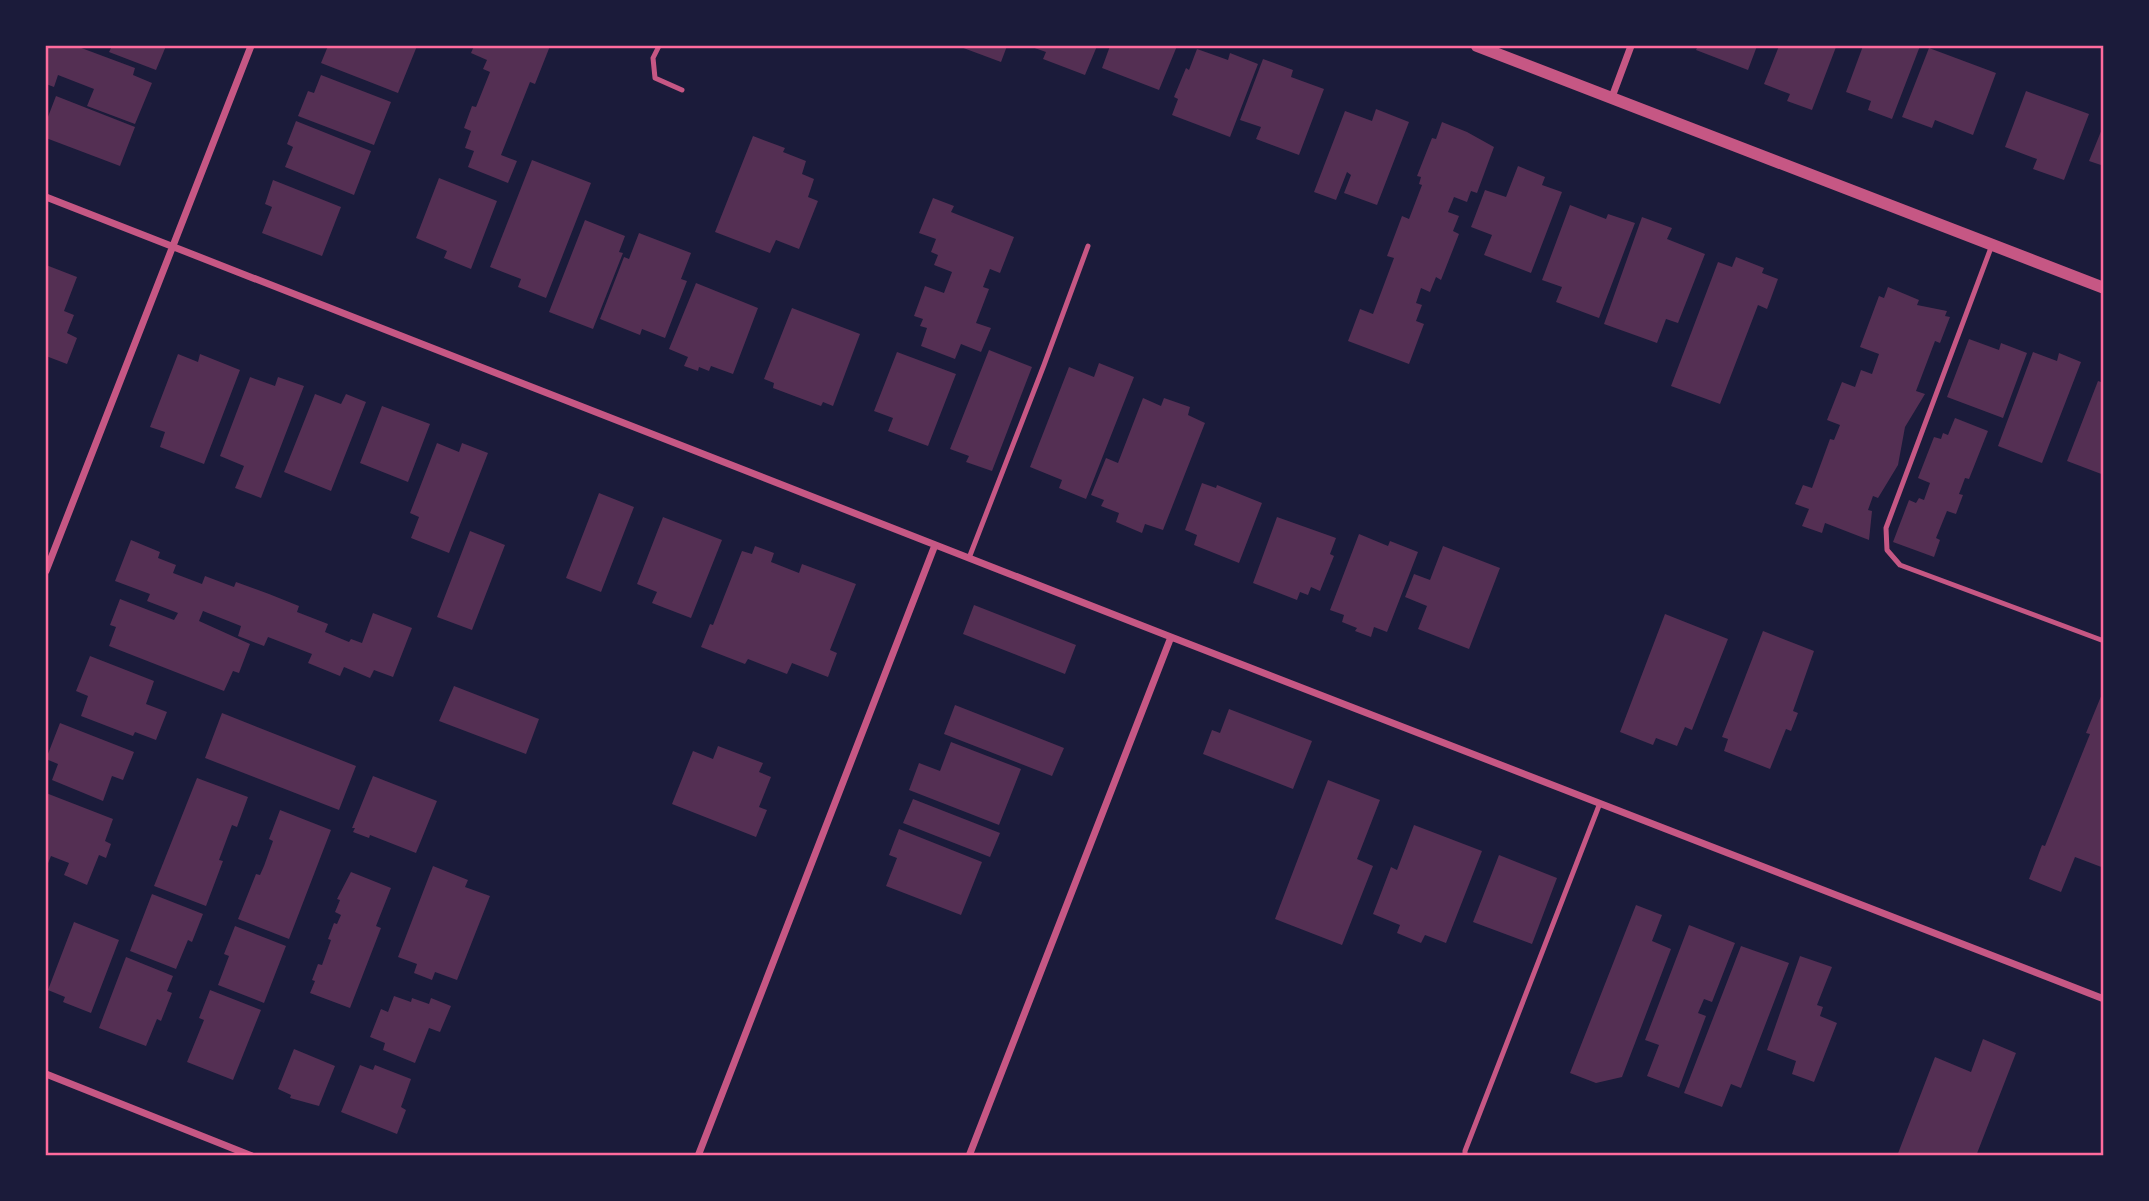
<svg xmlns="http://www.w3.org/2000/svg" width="2149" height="1201" viewBox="0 0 2149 1201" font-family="Commissioner,sans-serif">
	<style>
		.building { fill: #542f53 }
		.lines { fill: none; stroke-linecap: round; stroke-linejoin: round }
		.service { stroke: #c65784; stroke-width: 5 }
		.minor { stroke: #c65784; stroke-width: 7 }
		.tertiary { stroke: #c65784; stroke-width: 12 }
		.neatline { fill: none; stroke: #ff6b9d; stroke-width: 2.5 }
	</style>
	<rect width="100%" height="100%" fill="#1b1b3a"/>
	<path class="building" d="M46,46h30l59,22 -2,7 19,8 -17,41 -48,-18 7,-17 -36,-14 -4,12 -8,-3z
		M112,46h54l-10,24 -47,-18z
		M328,46h89l-19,47 -77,-30z
		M474,46h76l-15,38 -5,-2 -29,73 16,6 -9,22 -40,-16 6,-16 -9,-3 6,-17 -7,-3 8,-22 4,1 14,-35 -7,-3 4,-9 -16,-7z
		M958,46h49l-6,16z
		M1029,46h68l-12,29 -42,-16 3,-7z
		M1110,46h67l-18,44 -57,-22z
		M1698,46h59l-9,24 -52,-20z
		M1779,46l57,1 -24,63 -25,-9 3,-7 -26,-10z
		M1863,46h57l-28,73 -24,-9 3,-9 -25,-9z
		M1929,48l67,25 -23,62 -38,-15 -3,8 -30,-11z
		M1197,49l31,11 2,-7 28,11 -28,73 -58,-22 6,-16 -4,-2 12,-29 3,2z
		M1263,59l30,11 -2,7 33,12 -25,66 -43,-16 5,-12 -21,-7z
		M321,75l70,27 -17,43 -76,-29 10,-25 6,2z
		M2026,91l63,23 -25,66 -31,-11 4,-10 -32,-12z
		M56,96l79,31 -15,39 -74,-28v-16z
		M1376,109l33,13 -32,83 -33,-12 7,-18 -4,-3 -11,28 -22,-8 31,-81 27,10z
		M296,121l75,30 -17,44 -69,-28 8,-20 -6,-3z
		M1442,122l25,10 27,15 -17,46 -6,-2 -4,11 -13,-5 -6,15 11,4 -6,15 6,3 -18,46 -5,-3 -6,15 -9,-4 -5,15 6,2 -6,16 8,3 -15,40 -61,-23 12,-32 13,5 21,-56 -7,-2 15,-40 7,3 13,-34 -3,-1 2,-7 -4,-1 15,-38 4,1z
		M2104,124v42l-15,-5z
		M753,136l32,12 -2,4 23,9 -4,13 12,5 -6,18 10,4 -19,48 -23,-9 -6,13 -55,-21z
		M532,160l59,23 -45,115 -28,-11 3,-8 -31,-12z
		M1518,166l27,11 -3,8 20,7 -31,81 -47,-18 8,-20 -21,-8 14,-37 21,7z
		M439,178l58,23 -26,68 -27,-11 3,-7 -31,-13z
		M273,180l68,27 -19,49 -60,-23 10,-26 -7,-3z
		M933,198l21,8 -3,6 63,25 -14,36 -10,-4 -7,18 6,2 -13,34 15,5 -10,24 -20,-8 -6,15 -34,-13 6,-18 -7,-2 3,-7 -9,-3 11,-30 19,7 8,-21 -18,-7 4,-10 -7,-3 5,-13 -17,-6z
		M1570,205l36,14 2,-5 27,9 -36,95 -43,-16 6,-15 -20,-7z
		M1642,217l30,11 -5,11 38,15 -27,69 -12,-4 -9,24 -53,-19z
		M585,220l40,16 -6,16 4,1 -30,76 -44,-17z
		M639,233l52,20 -10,26 6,2 -22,57 -23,-9 -2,6 -40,-16 24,-62 5,2z
		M1736,257l28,11 -2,5 16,6 -11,30 -9,-4 -38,99 -49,-18 47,-124 14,5z
		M46,265l31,12 -13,34 10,4 -7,18 10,5 -10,26 -21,-8z
		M696,283l62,25 -25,66 -22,-8 -2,5 -10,-4 -1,4 -14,-5 4,-9 -19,-8z
		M1888,287l31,13 -2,5 30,6 -2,5 5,1 -10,26 -5,-2 -19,50 9,3 -20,33 -7,38 -20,33 -5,-2 -5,14 4,1 -3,29 -44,-17 -3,10 -20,-7 7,-17 -14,-5 8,-19 9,3 18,-49 4,1 6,-15 -13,-5 15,-38 13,5 6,-17 11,4 7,-20 -19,-7 19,-51 5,2z
		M792,308l68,26 -27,72 -10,-4 -2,4 -48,-18 1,-5 -10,-4z
		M1969,339l30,11 2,-7 26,10 -24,65 -56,-21z
		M989,350l43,17 -40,104 -26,-9 3,-6 -19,-7z
		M897,352l59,22 -28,72 -40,-15 5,-13 -19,-7z
		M2033,352l24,9 2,-8 22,9 -39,101 -44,-17z
		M178,354l20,8 2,-8 40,16 -36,94 -44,-17 5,-15 -15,-5z
		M1099,363l35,14 -48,122 -27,-11 3,-8 -32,-13 39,-100 25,10z
		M250,377l25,9 3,-9 26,9 -43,112 -26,-10 9,-22 -24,-10z
		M2098,381l6,2v92l-37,-14z
		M315,394l26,10 5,-10 20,8 -35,89 -47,-19z
		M1143,398l18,8 3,-8 26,9 -2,8 17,8 -42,107 -18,-6 -3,9 -26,-11 3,-9 -18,-7 3,-6 -13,-5 15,-37 12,5z
		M382,406l48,18 -22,58 -48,-19z
		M1955,418l33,13 -19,48 -4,-1 -6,16 4,1 -7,19 -9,-3 -11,27 4,2 -6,17 -41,-15 16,-42 7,3 3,-5 5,2 6,-17 -12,-5 16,-41 7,2 2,-6 5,2z
		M437,443l22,9 3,-9 26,10 -39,100 -38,-15 8,-21 -9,-4z
		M1202,483l14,5 1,-3 45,18 -23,60 -45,-18 3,-10 -12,-5z
		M599,493l35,14 -33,85 -35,-14z
		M663,517l59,23 -31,78 -39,-15 5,-11 -20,-8z
		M1277,517l59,21 -6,16 4,2 -14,35 -9,-4 -3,8 -8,-3 -3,8 -44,-17z
		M470,531l35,14 -33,85 -35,-13z
		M1359,534l29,12 2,-5 28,11 -31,80 -13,-5 -3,10 -16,-6 2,-3 -15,-6 2,-7 -14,-5z
		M131,540l29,12 -2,6 18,7 -3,8 29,11 3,-8 29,11 2,-5 33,12 30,12 -2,6 31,12 -3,8 24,10 2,-3 11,4 11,-30 39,15 -19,49 -19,-7 -4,8 -26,-11 -4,9 -32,-13 4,-9 -44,-17 -4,9 -26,-10 3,-10 -38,-15 -4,10 51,23 -11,29 -6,-2 -9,20 -115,-45 7,-19 -6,-2 10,-26 54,21 4,-7 -31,-12 3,-7 -35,-13z
		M755,546l19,7 -3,9 28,11 3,-9 54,20 -26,66 7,3 -9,24 -36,-14 -5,11 -39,-15 -3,5 -44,-17 9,-23 3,1 29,-74 10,3z
		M1443,546l57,22 -31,81 -51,-20 9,-23 -22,-9 9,-23 16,6z
		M974,605l102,40 -11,29 -102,-40z
		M1665,614l63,25 -36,91 -7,-3 -8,19 -21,-8 -3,7 -33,-13z
		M1763,631l51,20 -21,60 5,2 -7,18 -5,-2 -16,40 -46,-18 4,-12 -6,-2z
		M90,656l64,25 -8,23 21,8 -11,28 -21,-8 -2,4 -52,-20 7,-20 -12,-5z
		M454,686l85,33 -13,35 -87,-33z
		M2104,689v179l-29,-11 -14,35 -32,-13 13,-34 3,1 45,-112 -4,-1z
		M955,705l109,43 -12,28 -108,-42z
		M1229,709l83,32 -19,48 -90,-35 9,-24 8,3z
		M222,713l134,53 -17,44 -134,-52z
		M60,723l74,29 -11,28 -11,-4 -9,25 -51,-21 6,-16 -12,-5z
		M951,742l70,27 -22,56 -90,-35 10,-27 21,8z
		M718,746l45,17 -4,9 12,5 -12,30 8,3 -11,27 -84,-33 21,-53 20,8z
		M373,776l64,25 -21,52 -46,-18 -1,3 -16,-6 2,-4h-3z
		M197,778l51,19 -11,30 -5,-2 -13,35 4,1 -17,45 -52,-20z
		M1328,780l52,20 -23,59 16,7 -31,79 -67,-26z
		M46,793l67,26 -8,22 6,3 -5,14 -7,-3 -12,30 -23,-10 5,-12 -18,-7 -5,12z
		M913,799l87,34 -10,24 -87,-34z
		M280,810l51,20 -42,109 -51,-20 18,-45 4,1 4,-9 9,-25 -4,-2z
		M1414,825l68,26 -36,92 -21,-8 -4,8 -24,-10 3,-8 -27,-11 18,-47 6,3z
		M899,829l83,33 -21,53 -75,-29 11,-28 -8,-3z
		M1499,855l58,23 -25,66 -59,-22z
		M433,866l35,14 -3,7 25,9 -33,84 -22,-8 -3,8 -18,-7 3,-9 -19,-7z
		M351,872l40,16 -15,38 5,2 -31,80 -40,-15 5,-12 -3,-1 6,-16 4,1 9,-25 -3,-1 6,-16 3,1 4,-9 -6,-3 5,-12 -3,-1z
		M152,894l51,20 -11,28 -4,-2 -12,29 -46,-18z
		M1636,905l26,10 -10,26 19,8 -49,128 -26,6 -26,-10z
		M74,922l45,18 -28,73 -28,-11 2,-5 -17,-7z
		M1689,925l46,18 -23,59 -8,-3 -6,14 8,3 -27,72 -32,-12 12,-31 -14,-5z
		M235,926l51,20 -22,57 -46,-18 11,-29 -5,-2z
		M1741,946l48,17 -48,125 -10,-4 -9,23 -38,-14z
		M1800,956l32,11 -15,38 6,2 -3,9 17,7 -23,59 -22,-8 4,-13 -29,-11z
		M126,957l47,19 -6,15 5,2 -11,28 -4,-2 -11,27 -47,-18z
		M210,990l51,20 -28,70 -46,-18 17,-42 -5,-2z
		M394,996l17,6 1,-4 17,6 2,-6 20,8 -11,26 -11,-4 -14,35 -32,-13 2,-7 -15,-6 11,-28 7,3z
		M1983,1039l33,14 -40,103h-79l38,-99 36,15z
		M294,1049l41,17 -16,40 -29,-8 1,-3 -13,-6z
		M360,1065l13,5 2,-5 36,14 -10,28 5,3 -9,24 -56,-22z"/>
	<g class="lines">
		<path class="service" d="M659,46l-6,12 2,20 27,12
			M1992,245l-106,283 1,22 13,15 204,76
			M969,558l75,-193 44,-119
			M1465,1156v-5l135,-348"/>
		<path class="minor" d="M1612,97l19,-51
			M46,197l1125,440 933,362
			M46,571l205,-525
			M46,1074l206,82
			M698,1156l237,-611
			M969,1156l202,-519"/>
		<path class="tertiary" d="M1477,46l627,242"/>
	</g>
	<rect width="2149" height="1201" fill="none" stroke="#1b1b3a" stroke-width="94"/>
	<rect x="47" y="47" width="2055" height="1107" class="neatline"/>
</svg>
